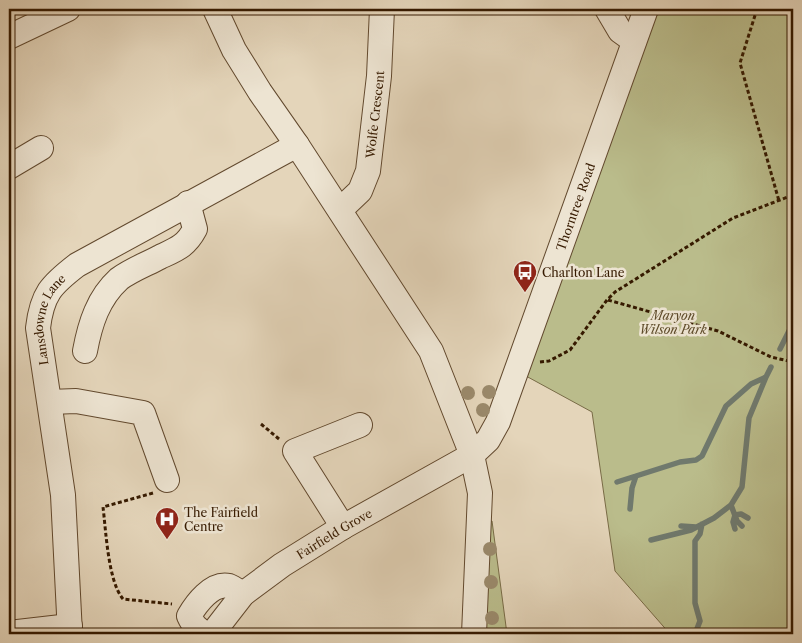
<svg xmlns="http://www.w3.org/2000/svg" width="802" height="643" viewBox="0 0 802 643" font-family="'Libre Caslon Text',serif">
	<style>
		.green { fill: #babc8b; stroke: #786b46 }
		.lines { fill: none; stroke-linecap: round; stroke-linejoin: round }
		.stream { stroke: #70796d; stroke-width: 5.5 }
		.minor-casing { stroke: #62492e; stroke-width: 26 }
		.path { stroke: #361a00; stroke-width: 3; stroke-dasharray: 4 2.5; stroke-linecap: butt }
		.minor { stroke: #ede4d2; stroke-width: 24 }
		.tree { fill: #9a896b }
		.labels { text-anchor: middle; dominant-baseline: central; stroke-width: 5; stroke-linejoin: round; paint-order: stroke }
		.street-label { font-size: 12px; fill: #361a00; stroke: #ede4d2 }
		.poi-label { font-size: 12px; fill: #361a00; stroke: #ede4d2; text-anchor: start }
		.park-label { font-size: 12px; font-style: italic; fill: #5e4b2a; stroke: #ede4d2 }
	</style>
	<rect width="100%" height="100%" fill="#e4d5ba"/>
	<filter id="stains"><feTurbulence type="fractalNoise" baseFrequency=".004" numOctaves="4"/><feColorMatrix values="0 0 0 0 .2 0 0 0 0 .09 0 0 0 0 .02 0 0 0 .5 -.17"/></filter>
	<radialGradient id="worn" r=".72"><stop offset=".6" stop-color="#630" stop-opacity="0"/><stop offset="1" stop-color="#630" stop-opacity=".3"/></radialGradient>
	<path class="green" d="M657,9h136v625h-123l-55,-63 -23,-159 -66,-36z
		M486,521h6l15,113h-24z"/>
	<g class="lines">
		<path class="stream" d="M780,349l13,-26
			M617,482l19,-6
			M731,505l6,16 5,5
			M630,509l2,-21 4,-12 44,-14 16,-2 6,-4 24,-50 25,-22 15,-7 5,-10
			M681,526l15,1
			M735,529l-2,-7 2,-7 6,-1 7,4
			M651,540l40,-10 23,-12 17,-13 11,-18 7,-69 17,-41
			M695,634l5,-13 -5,-18v-62l5,-7 2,-10"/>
		<g class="minor-casing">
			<g id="minor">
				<path d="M215,9l19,41 26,42 37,53 134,206 41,104 8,38 -6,141"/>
				<path d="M607,9l13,22 14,10"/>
				<path d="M9,37l59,-28"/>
				<path d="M9,167l32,-19"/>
				<path id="s1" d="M340,210l20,-19 8,-20 11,-95 3,-67"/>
				<path d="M85,351c5,-27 13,-53 34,-72 12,-9 28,-15 41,-22 17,-8 26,-11 35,-28l-7,-26"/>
				<path d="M50,402l26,-1 67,12 24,67"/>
				<path d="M343,527l-48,-76 65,-26"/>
				<path d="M9,633l61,-7"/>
				<path id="s2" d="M70,634l-7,-139 -25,-167c4,-34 13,-43 39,-63l220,-120"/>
				<path d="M206,634c-9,-5 -13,-9 -17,-18 7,-12 23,-34 40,-30 5,2 10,6 14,8"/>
				<path id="s3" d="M212,634l31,-40 39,-29 61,-38 129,-72 16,-15 10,-18 148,-413"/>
			</g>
		</g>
		<path class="path" d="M757,9l-17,54 39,138
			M608,300l110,31 53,26 22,5
			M540,362l9,-1 21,-11 37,-50 8,-8 118,-74 60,-23
			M261,424l18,15
			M153,493l-50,14c3,24 5,74 20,92l49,5"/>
		<use href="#minor" class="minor"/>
	</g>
	<g class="tree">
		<circle cx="489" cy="392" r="7"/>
		<circle cx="468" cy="393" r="7"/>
		<circle cx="483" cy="410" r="7"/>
		<circle cx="490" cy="549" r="7"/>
		<circle cx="491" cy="582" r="7"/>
		<circle cx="492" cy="618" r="7"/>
	</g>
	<defs>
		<g id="bus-pin" transform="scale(1.25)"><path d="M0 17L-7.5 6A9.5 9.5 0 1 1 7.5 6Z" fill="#8f2418" stroke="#ede4d2"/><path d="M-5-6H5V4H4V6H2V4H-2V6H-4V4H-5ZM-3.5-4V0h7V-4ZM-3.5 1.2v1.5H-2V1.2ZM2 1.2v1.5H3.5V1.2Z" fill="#fff"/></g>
		<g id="hospital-pin" transform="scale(1.25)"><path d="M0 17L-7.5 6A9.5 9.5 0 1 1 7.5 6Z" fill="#8f2418" stroke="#ede4d2"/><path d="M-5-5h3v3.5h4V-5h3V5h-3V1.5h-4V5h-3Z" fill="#fff"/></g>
	</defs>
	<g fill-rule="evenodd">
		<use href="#bus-pin" x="525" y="272"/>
		<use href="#hospital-pin" x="167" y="519"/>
	</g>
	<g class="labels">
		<g class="street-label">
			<text stroke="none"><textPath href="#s1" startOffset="106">Wolfe Crescent</textPath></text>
			<text stroke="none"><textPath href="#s3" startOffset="590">Thorntree Road</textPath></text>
			<text stroke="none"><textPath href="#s2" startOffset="319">Lansdowne Lane</textPath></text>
			<text stroke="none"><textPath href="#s3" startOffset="160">Fairfield Grove</textPath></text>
		</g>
		<g class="poi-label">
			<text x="542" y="272">Charlton Lane</text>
			<text x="184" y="512">The Fairfield<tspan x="184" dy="14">Centre</tspan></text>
		</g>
		<g class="park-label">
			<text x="673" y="315">Maryon<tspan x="673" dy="14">Wilson Park</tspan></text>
		</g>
	</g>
	<rect width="802" height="643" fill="none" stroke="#e4d5ba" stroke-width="30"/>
	<rect x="10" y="10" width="782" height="623" fill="none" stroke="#361a00" stroke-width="2.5"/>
	<rect x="15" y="15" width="772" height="613" fill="none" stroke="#361a00"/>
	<rect width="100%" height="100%" filter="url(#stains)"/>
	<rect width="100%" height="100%" fill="url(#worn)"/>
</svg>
